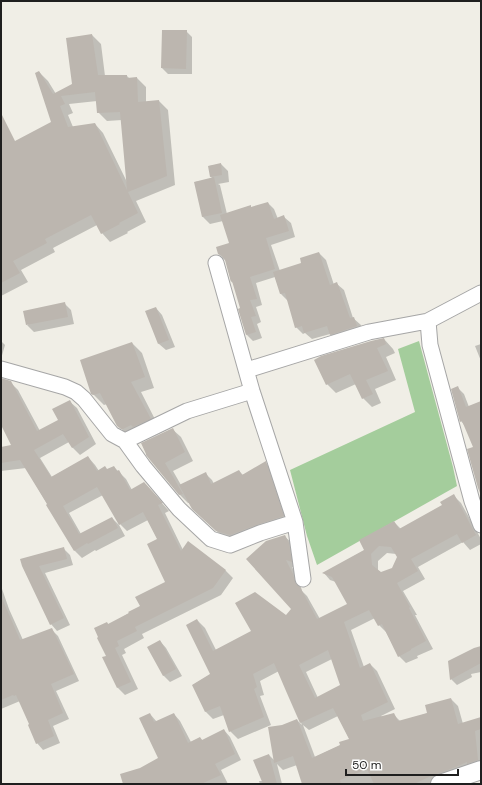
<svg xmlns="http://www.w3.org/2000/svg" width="482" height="785" viewBox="0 0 482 785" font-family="'DM Sans',sans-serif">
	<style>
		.forest { fill: #a4cd9c }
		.shadow { fill: #0003; fill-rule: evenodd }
		.building { fill: #bcb6af; fill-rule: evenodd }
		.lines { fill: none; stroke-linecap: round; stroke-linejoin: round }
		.minor-casing { stroke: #a6a6a6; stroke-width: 17 }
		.tertiary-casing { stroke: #a6a6a6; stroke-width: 20 }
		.minor { stroke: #fff; stroke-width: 15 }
		.tertiary { stroke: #fff; stroke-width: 18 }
	</style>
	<rect width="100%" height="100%" fill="#f0eee6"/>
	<path class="forest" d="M419,341l34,126 4,19 -140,79 -10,-29 -17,-66 125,-58 -17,-63z"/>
	<path class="shadow" d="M163,31h23l6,6v37h-24l-6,-6z
		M92,35l9,9 4,32h22l2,2h8l9,9v15l13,-1 9,9 7,75 -39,16 10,21 -19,10 1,1 -18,9 -8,-9 -5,-8 -44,23 2,4 -34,18 7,12 -27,14v-147l51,-26 -13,-51 9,9 8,13 17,-10zM97,101l1,11 9,9 15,-1 5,62 -24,-49 -8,-9 -22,3 -5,-12 5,-2 -4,-9z
		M221,164l7,7 1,11 -11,2 2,1 7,29 23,-8 2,2 16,-5 6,6 4,10 6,-2 7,6 4,14 -24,8 9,26 23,-7 16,-11 7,7 8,25 3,-1 7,6 9,28 8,7 3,8 -27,8 -7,-7 -18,5 -7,-6 -2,1 -7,-7 -8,-26 -7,-7 -6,-17 -19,6 6,22 -6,2 5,15 -4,2 5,14 -9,3 -6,-6 -5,-27 -8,-24 -3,-3 -5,-20 -7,-7 11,-10 -7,-23 -13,3 -7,-7 -8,-35 18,-3 -2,-2 -2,-11z
		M65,304l6,6 3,14 -40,8 -7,-7z
		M156,308l6,7 13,32 -9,3 -7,-6z
		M384,339l9,10 2,4 -9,4 10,23 -21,9 6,14 -9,4 -9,-9 -7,-14 -20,9 -9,-9z
		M1,341l4,4 -4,14z
		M132,343l10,10 12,35 -13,4 19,37 -32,7 -10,-11 -11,-21 -3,1 -12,-12z
		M481,344v17l-6,-15z
		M1,382h9l8,8 22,41 19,-10 10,-20 8,7 19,36 -16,11 -8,-8 -3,-5 -29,16 12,19 36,-20 7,8 4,6 8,-1 7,-3 12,12 6,11 12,-7 25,28 -4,2 18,37 5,-7 38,28 7,7 -12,17 -79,39 2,4 -20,11 2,4 -4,2 16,34 -13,6 -7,-7 -11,-32v-33l2,2 32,-19 26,-24 -9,-42 -10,-20 -21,11 -7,-7 -17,-29 -34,18 12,21 31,-16 7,7 6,11 -29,15 -1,-1 -13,8 -7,-7 -49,-83 -25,3v-23l11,-2 -11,-23z
		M458,388l6,6 5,13 12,-5v75l-6,-30 -10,-21 -4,-5z
		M172,429l9,8 12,24 -20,10 8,14 25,-11 6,6 2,4 25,-13 4,4 22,-12 6,5 18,54 -53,19 -13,-4 -24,-23 -10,-11h-1l-8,-8 -29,-35z
		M453,495l8,8 20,36v5l-11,6 -7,-8 -45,25 7,12 -22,12 14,24h-2l18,34 -16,7 1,2 -12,5 -7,-7 -13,-24 -7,-7 -4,-7 -24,12 13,37 6,-3 7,7 18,38 -14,7 1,1 11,-3 8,8 27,-9 23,-14 7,7 5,18 17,4 1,6v35l-45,15h-133l-6,-19 -14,5 -6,-6 5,20h-22l-1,-3h3l7,-26 6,6 8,-35 14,-6 5,5 -23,-54 -19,10 4,14 -4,1 11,29 -33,14 -8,-8 -6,-16 -11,4 -7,-7 -13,-27 18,-11 -14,-54 8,8 11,22 70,-34 7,-7 -46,-50 37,-23 8,7 6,26 -6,-2 8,16 2,8 5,5 13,23 29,-14 -13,-23 -6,-2 -6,-7 41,-23 29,-28 7,7 42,-23zM387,553l9,1 2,3 -5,12 -12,4 -3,-2v-10zM332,659l10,26 -24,13 -12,-26zM338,716l12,24 -9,5 -26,12 -12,-32 6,5z
		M63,548l7,7 3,10 -28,8 25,52 -13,6 -6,-7 -28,-59z
		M1,586l8,23 14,31 29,-10 6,6 21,45 -23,10 13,28 -16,7 7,17 -17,7 -6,-7 -6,-18 -11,-24 -19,8z
		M160,641l6,7 16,28 -12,6 -7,-7z
		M481,647v25l-10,2 1,3 -15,8 -6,-6z
		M150,714l7,8 17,-8 6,7 11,21 9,-4 3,3 21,-11 6,7 11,23 -20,10 7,14h-104l16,-15 20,-10z"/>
	<path class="building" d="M162,30h25l-1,39 -25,-1z
		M92,34l6,41h29v3l10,-1 1,25 21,-2 8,76 -39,16 10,21 -19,10 1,1 -19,10 -10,-19 -46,24 2,4 -34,18 7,12 -19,10v-170l14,28 36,-19 -16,-49 4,-2 14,23 19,-10 -6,-46zM95,92l2,21 23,-1 7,78 -32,-67 -27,4 -8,-21 5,-2 -4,-8z
		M221,163l1,12 -12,2 -2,-11z
		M214,177l8,36 -20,4 -8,-35z
		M268,202l6,17 10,-4 5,16 -23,7 9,31 -25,8 7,22 -7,1 6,16 -5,1 5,15 -10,3 -8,-26 2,-1 -8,-27 -1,1 -6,-22 -3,-4 -4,-2 -2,-7 13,-4 -9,-28 31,-10v2z
		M319,252l11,33 7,-3 13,36 4,-1 3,9 -27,9 -3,-9 -23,7 -2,-7 -7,2 -10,-35 -5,1 -7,-22 28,-9 -1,-5z
		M65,302l3,15 -42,8 -3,-14z
		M156,307l13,33 -11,4 -13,-33z
		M384,338l2,6 -9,4 11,23 -22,9 7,14 -11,5 -12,-25 -24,11 -12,-25 7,-4 50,-15z
		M132,342l13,35 -14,5 20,37 -18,8 -2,-2 -8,4h-2l-4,-3 -17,-33 -7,2 -2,-1 -11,-34z
		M1,378l10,3 26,50 21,-11 -6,-11 18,-9 19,37 -17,11 -9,-14 -29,16 17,27 37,-21 9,15 8,-5 2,3 7,-3 3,5 2,-1 11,20 14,-8 19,21 -5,2 23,46 7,-10 38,29 -13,18 -78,39 2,4 -20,10 2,5 -4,2 16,34 -14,6 -15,-31 4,-1 -9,-18 1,-1 -4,-9 13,-6 1,2 21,-11 -1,-1 12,-6 -5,-9 30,-15 -18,-38 10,-5 -14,-27 -24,13 -22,-38 -34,19 16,28 33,-17 6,11 -30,16 -1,-1 -13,8 -28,-46 1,-1 -27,-44 -19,3v-16l10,-2 -10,-20z
		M458,386l8,21 15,-6v92h-1l-2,-5 -11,-39 6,-2 -11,-26 -2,1 -9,-33z
		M173,428l12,24 -20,11 18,31 -4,1 -29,-35 -4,-5v-1l-5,-11z
		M266,461l18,55 -27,9 -27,10 -14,-4 -24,-22 -13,-24 27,-13 5,12 28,-14 3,5z
		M454,494l22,41 -14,8 -5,-9 -46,25 7,12 -21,12 13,24 -1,1 17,33 -15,8v1l-13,7 -16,-33 -4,2 -9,-16 -25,12 16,46 10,-5 18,39 -27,13 2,6 31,-8 4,8 29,-8 -2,-8 26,-7 7,26 23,-7v12l-6,2 3,29 -11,4v-2l-16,7 -14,5 -4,2v-1l-19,9h-40l-7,-15 -27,11 1,4h-39l-9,-28 -19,7 -6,-36 14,-2 15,-6 15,39 28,-13 -1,-3 10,-3 -16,-31 -33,15 -14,-32 -12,-28 -21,11 4,13 -3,2 10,28 -35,15 -9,-26 -15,6 -13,-27 18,-11 -24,-49 11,-6 16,32 38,-20 -16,-28 20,-11 31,23 5,-6 -45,-50 20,-18 19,-6 4,8 3,19 -6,-2 7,14 3,10 4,3 17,32 30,-15 -15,-27 -10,-4 42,-23 -5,-10 35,-19 5,8 43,-24 -2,-3zM379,546l12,1 6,10 -5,11 -11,4 -9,-7 -1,-11zM328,650l12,35 -25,13 -16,-33z
		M64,547l3,12 -28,7 25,52 -14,7 -28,-59 -2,-7z
		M1,596l19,44 32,-12 22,46 -23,10 12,29 -15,7 6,16 -18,8 -8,-19 1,-1 -13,-29 -2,1 -1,-1 -12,5z
		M160,640l16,29 -13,7 -16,-29z
		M481,646v17l-31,17 -2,-19 26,-13z
		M150,713l4,9 20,-9 14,30 12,-6 2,3 22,-11 11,25 -20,10 6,11 -20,9h-78l-3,-10 20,-6 18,-10 -19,-40z
		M269,754l8,30h-14l-10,-24z"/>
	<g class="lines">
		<g class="minor-casing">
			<path id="minor" d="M216,263l36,128 43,131 8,57
				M481,293l-53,28 2,24 42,156 9,24
				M1,369l64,18 11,5 8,7 28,35 13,7 62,-30 65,-20
				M247,370l122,-38 59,-11
				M125,441l18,25 36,43 32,30 19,6 30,-12 35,-11"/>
		</g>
		<g class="tertiary-casing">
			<path id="tertiary" d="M440,784l41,-14"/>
		</g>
		<use href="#minor" class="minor"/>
		<use href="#tertiary" class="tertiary"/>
	</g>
	<rect width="482" height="785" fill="none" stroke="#1f1f1f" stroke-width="4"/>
	<path d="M346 769v6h112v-6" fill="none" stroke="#1f1f1f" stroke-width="2"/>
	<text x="352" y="769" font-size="12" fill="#1f1f1f" stroke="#ffffff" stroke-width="3" paint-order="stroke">50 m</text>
</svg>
